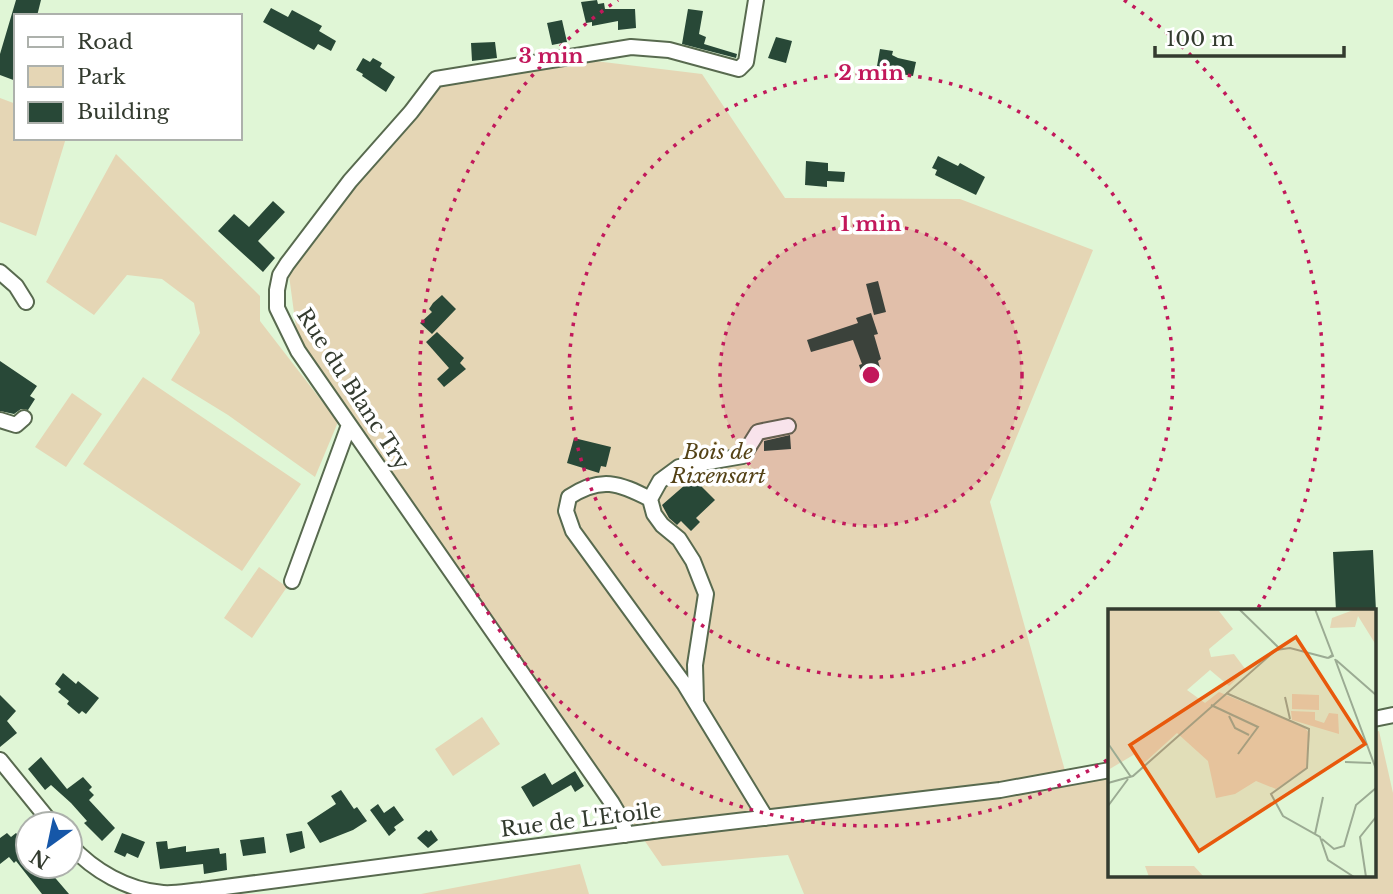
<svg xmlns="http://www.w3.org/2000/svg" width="1393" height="894" viewBox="0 0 1393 894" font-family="'Libre Baskerville',serif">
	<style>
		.green { fill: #e5d6b5 }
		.building { fill: #284837 }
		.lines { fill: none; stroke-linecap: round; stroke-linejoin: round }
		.minor-casing { stroke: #586a4f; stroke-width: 18 }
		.minor { stroke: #fff; stroke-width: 14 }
		.ring { fill: none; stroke: #c2185b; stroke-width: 3.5; stroke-dasharray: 3.5 7 }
		.labels { text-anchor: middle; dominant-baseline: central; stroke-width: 7; stroke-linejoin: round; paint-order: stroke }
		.street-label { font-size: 21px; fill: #333b2f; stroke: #fff }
		.park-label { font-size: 21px; font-style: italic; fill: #544216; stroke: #fff }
		.inset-road { fill: none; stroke: #9bab93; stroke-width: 2 }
		.view { fill: #e8590c; fill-opacity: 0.15; stroke: #e8590c; stroke-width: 3.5 }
		.inset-edge { fill: none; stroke: #333b2f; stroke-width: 3.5 }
		.centre { fill: #c2185b; stroke: #fff; stroke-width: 3.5 }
		.ring-label { font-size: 21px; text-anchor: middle; font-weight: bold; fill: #c2185b; stroke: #fff; stroke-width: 7; stroke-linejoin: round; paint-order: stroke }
	</style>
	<rect width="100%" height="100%" fill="#e0f6d6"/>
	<path class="green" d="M595,61l107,13 83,124 175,1 133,51 -103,252 79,283 40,-7 1,97h264v-143l5,-1 14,62v101h-589l-16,-39 -126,11 -365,-531 -9,-67 157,-195z
		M0,98l16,6v34h50l-30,98 -36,-14z
		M116,154l144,142v25l78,101 -23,55 -87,-62 -57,-35 29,-47 -6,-30 -32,-24 -35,-4 -33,40 -48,-33z
		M143,377l158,107 -59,87 -159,-107z
		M72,393l30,21 -36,53 -31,-20z
		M259,567l28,20 -35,51 -28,-20z
		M482,717l18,27 -47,32 -18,-27z
		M580,864l9,30h-168z"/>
	<path class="building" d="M16,0h25l-4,16h-21v65l-16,-6v-21z
		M597,0l1,4 6,-1 1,6h30l1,19 -18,2v-9l-26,5v-4l-6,1 -5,-21z
		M271,8l17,9 4,-7 30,16 -3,5 17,10 -5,10 -13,-7 -4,6 -51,-28z
		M688,9l15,2 -4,23 7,3 -2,7 33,10 -1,4 -54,-14z
		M562,20l5,22 -15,3 -5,-22z
		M776,37l16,4 -6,22 -18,-5z
		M495,42l2,16 -25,3 -1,-18z
		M880,49l13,2 -1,4 6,3 18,4 -3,14 -18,-3 -6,-3v-2l-12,-2z
		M363,58l7,4 3,-4 9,5 -2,4 15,10 -9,15 -24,-16 1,-2 -7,-4z
		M938,156l20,10 2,-3 25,14 -9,18 -41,-20 2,-5 -5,-2z
		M806,161l22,2v8l17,1 -1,10 -17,-1v6l-22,-2z
		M273,201l12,11 -27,29 17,17 -12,14 -45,-41 16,-17 15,13z
		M878,281l8,31 -12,3 -8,-31z
		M442,295l14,14 -24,25 -12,-11 12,-11 -3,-3 4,-6z
		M871,313l7,21 -4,1 7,24 -3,2 3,10 -18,6 -4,-12 3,-1 -9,-24 -42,12 -4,-12 51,-17 -2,-5z
		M437,332l27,26 -4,5 6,6 -22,18 -7,-8 12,-11 -23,-26z
		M0,361l37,25 -7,10 5,3 -7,11 -7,-1 -7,5 -14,-3z
		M790,435l1,14 -27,2v-10z
		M574,438l37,9 -5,20 -5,-1 -2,7 -32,-10z
		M693,478l22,22 -19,18 4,4 -9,9 -10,-10 -4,4 -8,-7 -7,-13z
		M1373,550l3,61h-40l-3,-59z
		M63,673l13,11 2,-3 21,17 -13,16 -4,-3 -3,3 -12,-10 2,-3 -11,-9 3,-3 -6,-5z
		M0,695l16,16 -9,10 10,12 -17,14z
		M41,757l26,32 16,-12 9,10 -3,3 5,5 -5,5 26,28 -13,13 -18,-18 3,-2 -16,-18 -20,-18 -6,5 -17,-21z
		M575,771l9,15 -9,6 -4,-7 -38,22 -12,-20 24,-14 7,12z
		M341,790l13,19 3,-2 10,14 -14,9 -33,13 -13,-20 29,-19 -5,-8z
		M378,804l6,9 10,-7 10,14 -10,7 2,3 -7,6 -19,-26z
		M426,830l3,2 2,-2 7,10 -10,8 -11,-10z
		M302,831l3,17 -15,5 -4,-19z
		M7,833l4,4 5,-4 7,7 5,-4v30h31l-8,7 18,21h-27l-26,-33 -2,2 -5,-6 -9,7v-26z
		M122,833l23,9 -7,16 -11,-5 -2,4 -11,-5z
		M264,837l2,16 -23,3 -3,-16z
		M167,841l1,8 18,-3v6l33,-4 1,6 6,-1 1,17 -23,4 -1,-10 -43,5 -4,-27z"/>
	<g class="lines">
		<g class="minor-casing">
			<path id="minor" d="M0,272l16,14 10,16
				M0,420l16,5 8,-7
				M650,499l4,15 8,11 17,14 14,22 13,33 -11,71 1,35
				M292,581l57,-156
				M1374,719l19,-4
				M0,760l52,64
				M766,818l-81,-133 -112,-154 -7,-20 3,-14c32,-21 50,-14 81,2l10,-18 19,-14 64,-11 15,-24 30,-6
				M626,835l-4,-15 -10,-17 -314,-452 -21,-43v-18l3,-15 7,-11 63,-83 61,-69 25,-33 195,-32 38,3 70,19 7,-7 10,-62
				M70,845c24,26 57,45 93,48 12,1 26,-2 39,-3l459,-60 339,-40 110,-20"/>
		</g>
		<use href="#minor" class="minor"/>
	</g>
	<circle cx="871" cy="375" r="151" fill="#c2185b" fill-opacity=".12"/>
	<g class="ring">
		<circle cx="871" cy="375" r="151"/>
		<circle cx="871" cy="375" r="302"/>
		<path d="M1107 760A452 452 0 0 1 618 0M1124 0A452 452 0 0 1 1258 608"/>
	</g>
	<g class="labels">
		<g class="street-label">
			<text transform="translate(353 389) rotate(57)">Rue du Blanc Try</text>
			<text transform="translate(581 820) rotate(-7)">Rue de L'Etoile</text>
		</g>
		<g class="park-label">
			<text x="718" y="452">Bois de<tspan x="718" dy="24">Rixensart</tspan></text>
		</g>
	</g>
	<g transform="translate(1108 609)">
		<rect width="268" height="268" fill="#e0f6d6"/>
		<path d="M0,0l111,2 14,18 -24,20 2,8 23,-3 12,16 -17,16 -19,-16 -23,20 18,13 14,-11 85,35 6,7 -4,35 -30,20 -20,-8 -21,13 -19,4 -8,-37 -31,-28 -33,30 -9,-9 -27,16zM248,0h20v36l-18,-29 -3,11 -25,1 2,-10zM184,85l27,1v15l-27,-1zM183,102l24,1v8l9,3 5,-10 9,1 1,20 -47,-14zM37,257h49l10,11h-55z" fill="#e5d6b5"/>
		<path class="inset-road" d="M131,0l41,40M207,0l18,47 -5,2 4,-3M227,50l41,110M228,51l40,35M118,84l83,36 -2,39 -36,26 12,22 37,21 8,23 26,17M177,88l5,22M103,96l47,22 -20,27M0,101l1,35 22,32M121,107l6,12 14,7M237,153l26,1M0,174l25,-7 143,-126 14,-2 38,10M0,197l20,-27M207,225l8,-37M214,230l12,10 10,-3 12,-41 20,-17M258,268l-6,-40 16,-20"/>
		<path class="view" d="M188,28l69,107 -166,107 -69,-106z"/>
		<rect width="268" height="268" class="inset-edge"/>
	</g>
	<circle cx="871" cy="375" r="10" class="centre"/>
	<g class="ring-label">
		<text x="551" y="63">3 min</text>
		<text x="871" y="80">2 min</text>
		<text x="871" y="231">1 min</text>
	</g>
	<rect x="14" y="14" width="228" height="126" fill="#ffffff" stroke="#adb1ac" stroke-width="2"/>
	<rect x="28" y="37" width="35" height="10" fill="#ffffff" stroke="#adb1ac" stroke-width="2"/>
	<text x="77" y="49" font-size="21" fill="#333b2f">Road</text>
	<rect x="28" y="66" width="35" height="21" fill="#e5d6b5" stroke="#adb1ac" stroke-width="2"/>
	<text x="77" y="84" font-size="21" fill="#333b2f">Park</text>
	<rect x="28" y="102" width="35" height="21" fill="#284837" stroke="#adb1ac" stroke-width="2"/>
	<text x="77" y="119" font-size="21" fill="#333b2f">Building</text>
	<g transform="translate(49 845) rotate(213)"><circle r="33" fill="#ffffff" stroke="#adb1ac" stroke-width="2"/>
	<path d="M0-5L12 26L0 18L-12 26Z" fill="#1657a8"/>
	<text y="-10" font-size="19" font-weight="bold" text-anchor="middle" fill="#333b2f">N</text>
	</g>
	<path d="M1155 46v10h189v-10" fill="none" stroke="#333b2f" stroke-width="3.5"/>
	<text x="1166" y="46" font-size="21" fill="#333b2f" stroke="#ffffff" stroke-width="5" paint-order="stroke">100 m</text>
</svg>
